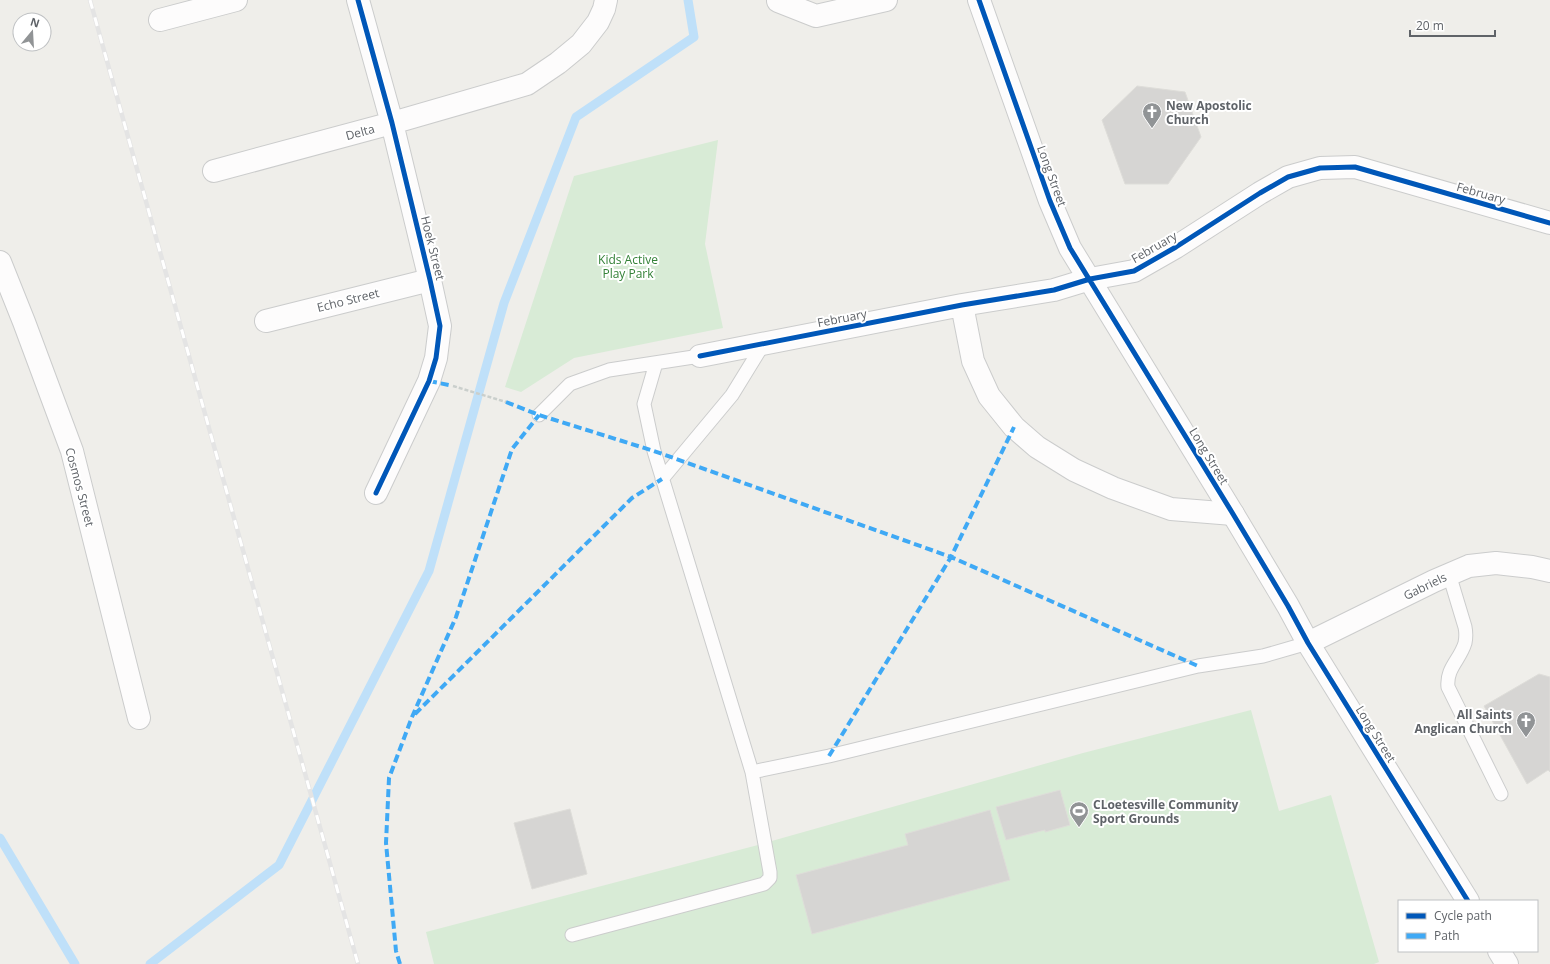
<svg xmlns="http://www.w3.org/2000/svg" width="1550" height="964" viewBox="0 0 1550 964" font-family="'Open Sans',sans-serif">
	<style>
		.green { fill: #d8ebd6 }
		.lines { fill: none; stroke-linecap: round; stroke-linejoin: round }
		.stream { stroke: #bfe0f9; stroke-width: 9 }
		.building { fill: #d6d5d3; stroke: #deddd9 }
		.service-casing { stroke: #cbcccc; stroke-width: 15 }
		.minor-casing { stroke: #cbcccc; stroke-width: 24 }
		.tertiary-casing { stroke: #cbcccc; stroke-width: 24 }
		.path { stroke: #cacfcc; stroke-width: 2.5; stroke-dasharray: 4 2; stroke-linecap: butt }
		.service { stroke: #fdfcfc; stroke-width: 13 }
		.minor { stroke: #fdfcfc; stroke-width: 22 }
		.tertiary { stroke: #fdfcfc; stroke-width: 22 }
		.rail-casing { stroke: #e4e4e4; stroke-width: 4.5 }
		.rail { stroke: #fff; stroke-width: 3; stroke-dasharray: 9; stroke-linecap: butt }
		.quiet { stroke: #3fa9f5; stroke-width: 4; stroke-dasharray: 8 4; stroke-linecap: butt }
		.cycleway-casing { stroke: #fff; stroke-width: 8 }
		.cycleway { stroke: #0057b8; stroke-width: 5 }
		.labels { text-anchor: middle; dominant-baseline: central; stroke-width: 4; stroke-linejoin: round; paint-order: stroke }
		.poi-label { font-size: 12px; font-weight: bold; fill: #5f6368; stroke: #fff; text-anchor: start }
		.street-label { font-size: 12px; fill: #5f6368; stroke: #fff }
		.park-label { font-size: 12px; fill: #348238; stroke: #fff }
	</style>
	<rect width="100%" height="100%" fill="#efeeea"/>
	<path class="green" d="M718,140l-13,104 18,84 -149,30 -53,34 -16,-5 69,-211z
		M1251,710l28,101 52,-16 48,167 -5,2h-940l-8,-32 332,-87 325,-92z"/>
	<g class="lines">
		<path class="stream" d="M0,838l75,126
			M150,964l129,-99 150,-294 75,-268 72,-186 118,-80 -6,-37"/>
	</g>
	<path class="building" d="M1137,86l48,6 16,45 -33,47h-43l-23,-64z
		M1539,674l11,3v95l-2,-2 -21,14 -43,-78z
		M1060,790l10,35 -25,7v-2l-39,10 -10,-33z
		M570,809l17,65 -55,15 -18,-66z
		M990,810l20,70 -198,54 -16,-59 112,-30 -3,-11z"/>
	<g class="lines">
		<g class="service-casing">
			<path id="service" d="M539,415l31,-31 39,-14 91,-14
				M662,479l70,-84 32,-52
				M1449,574l16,53c1,5 1,11 0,16 -5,17 -19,25 -17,44l53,107
				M752,772l77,-16 369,-90 65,-10 45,-13
				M572,935l192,-51 6,-6v-6l-18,-100 -98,-321 -10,-47 12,-41"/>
		</g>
		<g class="minor-casing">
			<path id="minor" d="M358,0l34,123 38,157 10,46 -4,32 -7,23 -53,112
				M778,1l38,15 70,-16
				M160,20l76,-20
				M214,171l178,-48 135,-39 31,-21 23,-19 17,-22 6,-13 2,-9
				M0,262l24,60 48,129 67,267
				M962,305l11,56 16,35 25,31 23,20 37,23 39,18 58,21 62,5
				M266,321l164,-41
				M700,356l262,-51 92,-15 36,-11 44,-8 42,-24 84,-54 28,-16 32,-9 35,-1 195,56
				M1308,643l126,-62 35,-15 27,-3 36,4 18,4"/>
		</g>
		<g class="tertiary-casing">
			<path id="tertiary" d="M979,0l71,201 20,47 163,266 55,92 20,37 160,258
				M1499,951l8,13"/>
		</g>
		<path class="path" d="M453,386l53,16"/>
		<use href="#service" class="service"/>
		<use href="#minor" class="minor"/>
		<use href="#tertiary" class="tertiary"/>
		<g class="rail-casing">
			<path id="rail" d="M90,0l268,964"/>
		</g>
		<use href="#rail" class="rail"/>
		<path class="quiet" d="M429,381l20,4
			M506,402l33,13 115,36 297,106 247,109
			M415,714l217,-216 30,-19
			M829,756l122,-199 63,-130
			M400,964l-4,-13 -10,-108 3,-65 23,-61 44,-100 56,-168 27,-34"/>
		<g class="cycleway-casing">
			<path id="cycleway" d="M358,0l34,123 38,157 10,46 -4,32 -7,23 -53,112
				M979,0l71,201 20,47 163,266 55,92 20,37 160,258
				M700,356l262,-51 92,-15 36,-11 44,-8 42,-24 84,-54 28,-16 32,-9 35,-1 195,56"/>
		</g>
		<use href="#cycleway" class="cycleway"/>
	</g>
	<defs>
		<g id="church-pin" transform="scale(1)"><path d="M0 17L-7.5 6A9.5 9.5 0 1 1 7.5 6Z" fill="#919496" stroke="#fff"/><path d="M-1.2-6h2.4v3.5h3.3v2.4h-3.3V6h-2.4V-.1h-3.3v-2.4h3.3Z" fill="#fff"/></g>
		<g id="stadium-pin" transform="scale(1)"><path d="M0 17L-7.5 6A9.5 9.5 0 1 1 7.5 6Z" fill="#919496" stroke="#fff"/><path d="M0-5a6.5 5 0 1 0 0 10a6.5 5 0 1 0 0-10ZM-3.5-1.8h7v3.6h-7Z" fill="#fff"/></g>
	</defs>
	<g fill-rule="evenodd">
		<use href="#church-pin" x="1152" y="112"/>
		<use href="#church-pin" x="1526" y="721"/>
		<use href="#stadium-pin" x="1079" y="811"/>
	</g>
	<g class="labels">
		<g class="poi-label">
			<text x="1166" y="105">New Apostolic<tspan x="1166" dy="14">Church</tspan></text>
			<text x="1512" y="714" text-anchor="end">All Saints<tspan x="1512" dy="14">Anglican Church</tspan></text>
			<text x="1093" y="804">CLoetesville Community<tspan x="1093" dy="14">Sport Grounds</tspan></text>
		</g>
		<g class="street-label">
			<text transform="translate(360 132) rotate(-15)">Delta</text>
			<text transform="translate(1052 176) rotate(70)">Long Street</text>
			<text transform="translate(1481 193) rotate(16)">February</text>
			<text transform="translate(1154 247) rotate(-30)">February</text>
			<text transform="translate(433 248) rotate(76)">Hoek Street</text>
			<text transform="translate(348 300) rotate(-14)">Echo Street</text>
			<text transform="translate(842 318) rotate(-11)">February</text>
			<text transform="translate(1209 456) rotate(59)">Long Street</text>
			<text transform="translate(80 487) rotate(75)">Cosmos Street</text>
			<text transform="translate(1425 586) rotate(-26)">Gabriels</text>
			<text transform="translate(1376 734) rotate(58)">Long Street</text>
		</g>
		<g class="park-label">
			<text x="628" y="259">Kids Active<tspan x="628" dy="14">Play Park</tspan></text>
		</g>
	</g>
	<rect x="1398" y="900" width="140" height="52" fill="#ffffff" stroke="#bfc1c3"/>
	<rect x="1406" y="913" width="20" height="6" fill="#0057b8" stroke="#bfc1c3"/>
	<text x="1434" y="920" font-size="12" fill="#5f6368">Cycle path</text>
	<rect x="1406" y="933" width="20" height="6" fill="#3fa9f5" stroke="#bfc1c3"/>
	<text x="1434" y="940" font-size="12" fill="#5f6368">Path</text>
	<g transform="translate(32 32) rotate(18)"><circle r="19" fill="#ffffff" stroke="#bfc1c3"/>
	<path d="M0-3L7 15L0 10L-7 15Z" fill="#919496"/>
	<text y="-6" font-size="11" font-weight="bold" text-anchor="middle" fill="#5f6368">N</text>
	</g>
	<path d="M1410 30v6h85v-6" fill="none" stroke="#5f6368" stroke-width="2"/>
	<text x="1416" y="30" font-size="12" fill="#5f6368" stroke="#ffffff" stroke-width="3" paint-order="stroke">20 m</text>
</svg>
